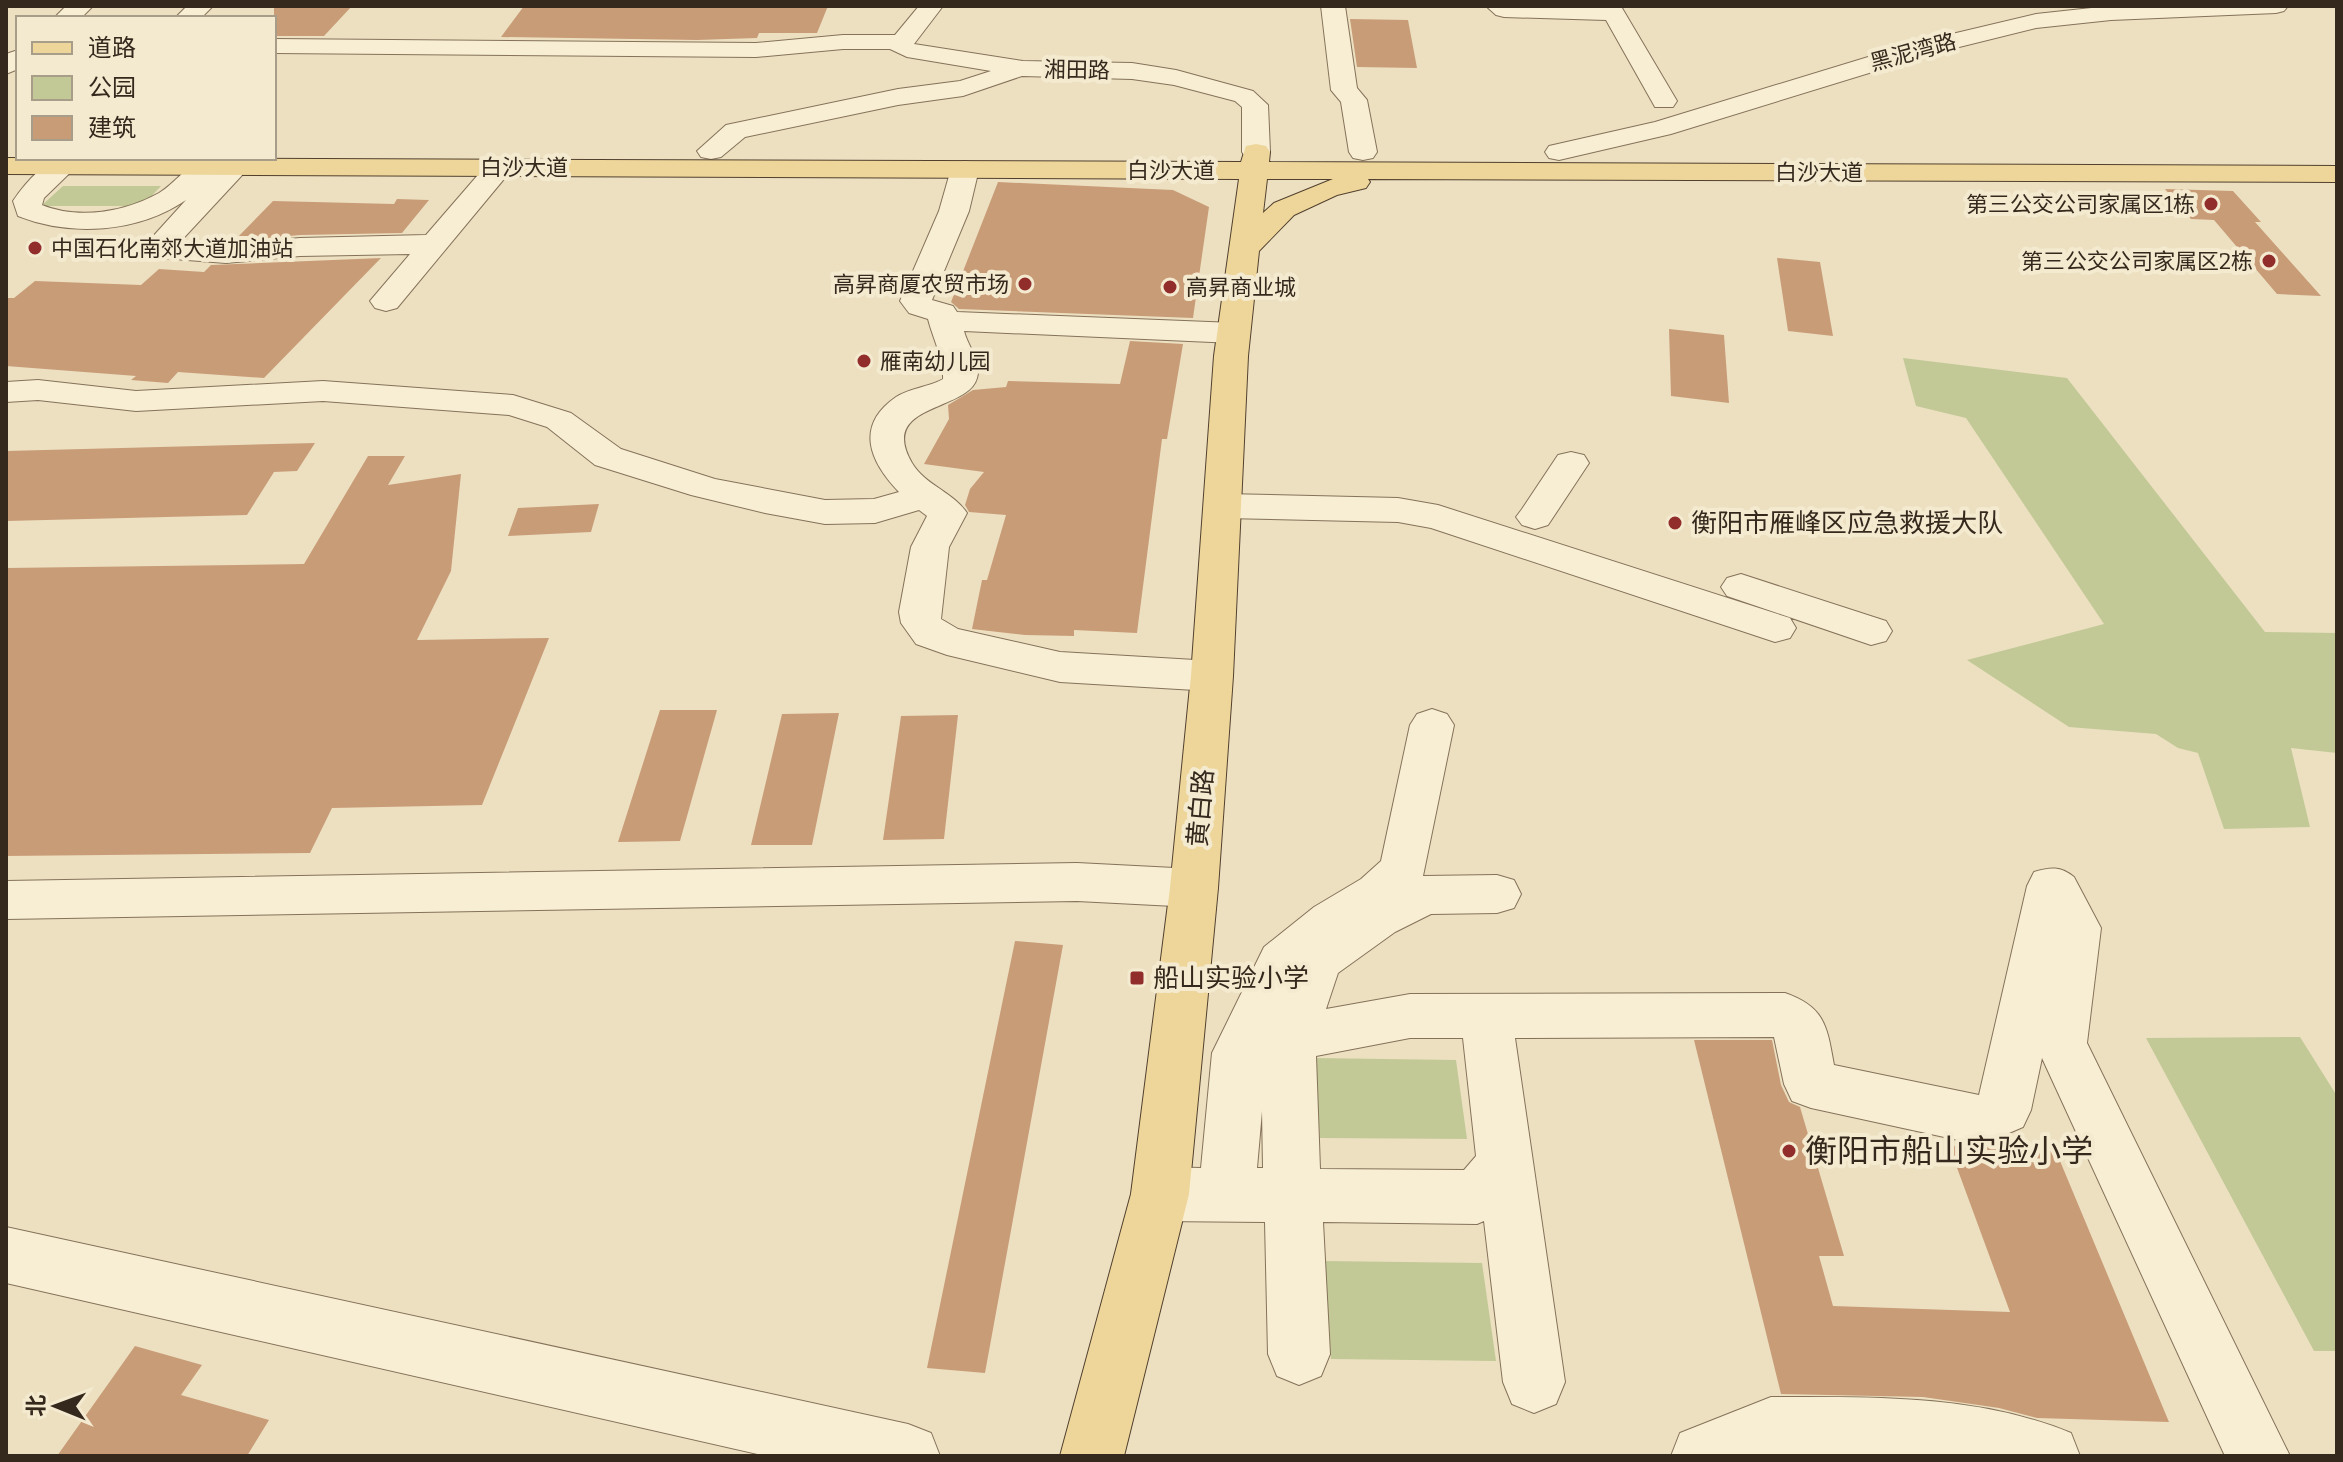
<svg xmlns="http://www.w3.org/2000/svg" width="2343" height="1462" viewBox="0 0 2343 1462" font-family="Bitter,'Noto Sans SC',serif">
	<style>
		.green { fill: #c2c996 }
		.building { fill: #c99c78 }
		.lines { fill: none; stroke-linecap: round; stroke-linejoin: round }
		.minor-casing { stroke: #857259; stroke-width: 2 }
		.major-casing { stroke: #52402e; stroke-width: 2 }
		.minor { fill: #f7eed4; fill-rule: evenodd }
		.major { fill: #eed69a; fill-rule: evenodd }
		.poi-dot { fill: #912e2c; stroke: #f4ead0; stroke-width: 3 }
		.labels { text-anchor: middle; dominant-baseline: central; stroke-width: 8; stroke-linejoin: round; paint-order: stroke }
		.far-street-label { font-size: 22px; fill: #35291d; stroke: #f4ead0 }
		.far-poi-label { font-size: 22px; fill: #35291d; stroke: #f4ead0; text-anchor: end }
		.poi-label { font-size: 26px; fill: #35291d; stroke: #f4ead0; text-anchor: start }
		.street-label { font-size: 26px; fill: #35291d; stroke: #f4ead0 }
		.near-poi-label { font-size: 32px; fill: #35291d; stroke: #f4ead0; text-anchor: start }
	</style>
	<rect width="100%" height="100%" fill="#ece0c1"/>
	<path class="green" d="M63,186h98l-19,20h-101z
		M1903,358l164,20 198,254 72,1v120l-46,-5 19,79 -86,2 -26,-76 -20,-5 -22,-14 -87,-7 -102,-67 137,-36 -138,-206 -50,-12z
		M2300,1037l37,59v255h-23l-168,-313z
		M1314,1058l142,2 11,79 -147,-1z
		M1325,1261l157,2 14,98 -165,-2z"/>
	<path class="building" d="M274,6h78l-28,30h-50z
		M524,6h304l-11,27h-58l-2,5 -60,2 -196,-3z
		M1350,19l58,1 9,48 -60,-1z
		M998,182l175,8 36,17 -16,111 -234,-9 -8,-7z
		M2165,189l68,2 28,31h-6l66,74 -44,-2 -63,-74 -23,-1z
		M397,199l32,1 -27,33 -102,2 -66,6 39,-40 121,3z
		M381,258l-117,120 -86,-6 -10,11 -37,-3 5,-4 -130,-10v-68h8l21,-17 106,4 18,-16 45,3 7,-7z
		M1777,258l43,4 13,74 -45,-5z
		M1669,329l55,6 5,68 -58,-7z
		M1130,341l53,3 -16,95h-5l-25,194 -63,-3v6l-49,-1 -53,-6 10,-49h5l19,-65 -37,-3 -4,-7 5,-16 14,-17 -60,-8 25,-45 -1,-14 25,-15 33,-3 2,-6 112,3z
		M315,443l-18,28 -23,1 -27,43 -241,6v-70z
		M368,456h37l-17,29 73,-11 -10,97 -34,69 132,-2 -67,167 -150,3 -22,45 -304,3v-288l298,-4z
		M599,504l-8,28 -83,4 10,-28z
		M660,710h57l-37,131 -62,1z
		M839,713l-27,132h-61l31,-131z
		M958,715l-14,124 -61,1 18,-124z
		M1015,941l48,4 -78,428 -58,-5z
		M1694,1040h78l9,45 8,17 11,5 44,149h-25l14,50 177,6 -61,-166 106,3 114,273 -132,-4 -38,-10 -76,-11 -142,-3z
		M135,1346l67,19 -21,30 88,25 -22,36h-190z"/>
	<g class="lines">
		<g class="minor-casing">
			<path id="minor" d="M66,6h27l-12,12h-27z
				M187,6h26l-12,12h-26z
				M919,6h24l-29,38 109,17 109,2 44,7 77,21 15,14 2,47 -4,6 -10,2 -10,-2 -4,-6v-45l-7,-6 -61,-16 -42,-6 -110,-3 -59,20 -65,9 -153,32 -24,20 -10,2 -10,-2 -4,-6 29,-26 172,-36 62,-8 31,-10 -84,-14 -17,-8h-47l-87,8 -482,-4v-14l482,4 87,-8h52z
				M1321,6h24l12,82 10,12 10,52 -4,6 -10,2 -10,-2 -4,-6 -8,-50 -10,-12z
				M1486,6l136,2 55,93 -4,6h-18l-49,-87 -102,-3 -8,-2z
				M2110,6h178l-4,5 -8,2 -165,7 -75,8 -105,26 -260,80 -112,26 -10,-2 -4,-6 4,-6 106,-24 259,-79 122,-29z
				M18,50v19l-12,5v-20z
				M61,158l12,2 4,6 -33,32 -2,7c37,15 83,7 117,-12 19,-11 29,-34 53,-28l3,5 10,-10h20l4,6 -4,6 -66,71 47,2 74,-7 126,-3 64,-74 10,-2 10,2 4,6 -117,141 -11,3 -11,-3 -5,-7 40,-47 -110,2 -74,7 -77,-6 -4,-6 2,-8 39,-43c-48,33 -115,37 -168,16l-5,-15c11,-16 29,-38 48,-43z
				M965,161l10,2 4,6 -10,42 -37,89 21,6 4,6 277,11 12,3 4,7 -4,7 -12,3 -270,-12c4,16 18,31 13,47 -9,34 -100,25 -65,85 13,22 41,29 55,50l-18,34 -8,72 17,10 102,23 152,9 15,5 6,10 -6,10 -15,5 -152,-9 -113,-27 -31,-11 -15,-21 -2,-11 12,-65 16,-31 -8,-6 -44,13 -50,1 -60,-11 -74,-18 -96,-30 -48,-38 -38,-12 -186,-14 -187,10 -98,-11 -32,2v-20l32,-2 98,11 187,-10 190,14 58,18 50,36 94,30 110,21 49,-1 25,-7c-29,-30 -45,-66 -3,-95 14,-9 33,-10 47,-18 1,-20 -10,-40 -15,-60l-19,-6 -9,-12 39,-90 12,-42 4,-6z
				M1571,452l13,3 5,8 -41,62 -13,4 -13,-4 -6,-8 6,-8 36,-54z
				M1224,494l174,4 40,7 352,113 6,10 -6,10 -15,4 -344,-114 -33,-6 -174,-4 -13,-4 -6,-8 6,-8z
				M1741,574l145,47 6,10 -6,10 -15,4 -144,-49 -6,-9 6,-9z
				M1432,709l15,5 7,11 -31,151 74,-1 17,5 7,14 -7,14 -17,5 -66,1 -36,18 -57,41 -12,36 84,-15 375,-1c40,14 42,33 49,72l145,30 48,-209 7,-14c16,-5 27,-6 40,5l27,51 -14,115 203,413h-65l-183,-398 -11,52 -8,17 -42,18 -170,-37 -19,-7 -8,-17 -10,-47 -259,1 50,344 -9,22 -22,9 -22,-9 -9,-22 -19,-161 -7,3 -154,-2 7,132 -9,22 -22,9 -22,-9 -9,-22 -3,-132 -105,-1 -20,-8 -9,-19 9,-19 20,-8 41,1 11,-115 52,-106 50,-40 47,-28 20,-18 29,-136 7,-11zM1410,1038h53l13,118 -12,14 -144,-1 -4,-113zM1262,1111l1,57h-6z
				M1077,863l117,6 17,5 7,14 -7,14 -17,5 -117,-6 -1071,18v-38z
				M6,1227l902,197 23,9 9,23h-174l-760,-173z
				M1771,1397c100,0 206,-3 300,36l9,23h-409l9,-23z"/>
		</g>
		<g class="major-casing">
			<path id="major" d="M1256,144l10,2 4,6 -1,10 1068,4v16l-969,-3 2,3 -4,6 -29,7 -43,20 -35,36 -11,105 -15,320 -15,212 -29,306 -65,262h-64l71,-262 39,-306 21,-212 23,-320 25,-177 -1233,-5v-16l1235,4 5,-16zM1267,179h66l-59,24 -11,10z"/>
		</g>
		<use href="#minor" class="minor"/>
		<use href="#major" class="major"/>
	</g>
	<g class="poi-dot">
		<circle cx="2211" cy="204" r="8"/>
		<circle cx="35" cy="248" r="8"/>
		<circle cx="2269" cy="261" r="8"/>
		<circle cx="1025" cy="284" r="8"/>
		<circle cx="1170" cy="287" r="8"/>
		<circle cx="864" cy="361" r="8"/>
		<circle cx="1675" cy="523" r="8"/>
		<rect x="1129" y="970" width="16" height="16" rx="4"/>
		<circle cx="1789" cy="1151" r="8"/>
	</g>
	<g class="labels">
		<g class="far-street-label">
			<text transform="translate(1913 52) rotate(-15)">黑泥湾路</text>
			<text transform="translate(1077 70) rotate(1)">湘田路</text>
			<text x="524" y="167">白沙大道</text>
			<text x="1171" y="170">白沙大道</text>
			<text x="1819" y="172">白沙大道</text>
		</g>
		<g class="far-poi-label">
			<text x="2195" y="204">第三公交公司家属区1栋</text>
			<text x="51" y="248" text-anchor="start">中国石化南郊大道加油站</text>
			<text x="2253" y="261">第三公交公司家属区2栋</text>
			<text x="1009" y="284">高昇商厦农贸市场</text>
			<text x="1186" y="287" text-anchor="start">高昇商业城</text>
			<text x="880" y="361" text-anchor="start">雁南幼儿园</text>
		</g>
		<g class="poi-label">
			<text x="1691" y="523">衡阳市雁峰区应急救援大队</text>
			<text x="1153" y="978">船山实验小学</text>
		</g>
		<g class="street-label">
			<text transform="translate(1201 808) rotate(-85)">黄白路</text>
		</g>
		<g class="near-poi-label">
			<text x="1805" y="1151">衡阳市船山实验小学</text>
		</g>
	</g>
	<rect width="2343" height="1462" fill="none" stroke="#35291d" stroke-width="16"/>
	<rect x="16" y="16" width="260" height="144" fill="#f4ead0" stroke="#a89d88" stroke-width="2"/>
	<rect x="32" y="42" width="40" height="12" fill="#eed69a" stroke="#a89d88" stroke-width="2"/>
	<text x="88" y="56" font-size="24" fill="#35291d">道路</text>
	<rect x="32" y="76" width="40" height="24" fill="#c2c996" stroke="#a89d88" stroke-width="2"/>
	<text x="88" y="96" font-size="24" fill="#35291d">公园</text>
	<rect x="32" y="116" width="40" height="24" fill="#c99c78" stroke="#a89d88" stroke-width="2"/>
	<text x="88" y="136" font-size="24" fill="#35291d">建筑</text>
	<g transform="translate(56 1406) rotate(271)" stroke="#f4ead0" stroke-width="6" paint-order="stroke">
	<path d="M0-6L14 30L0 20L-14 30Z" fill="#35291d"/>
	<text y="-12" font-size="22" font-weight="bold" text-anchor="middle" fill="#35291d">北</text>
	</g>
</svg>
